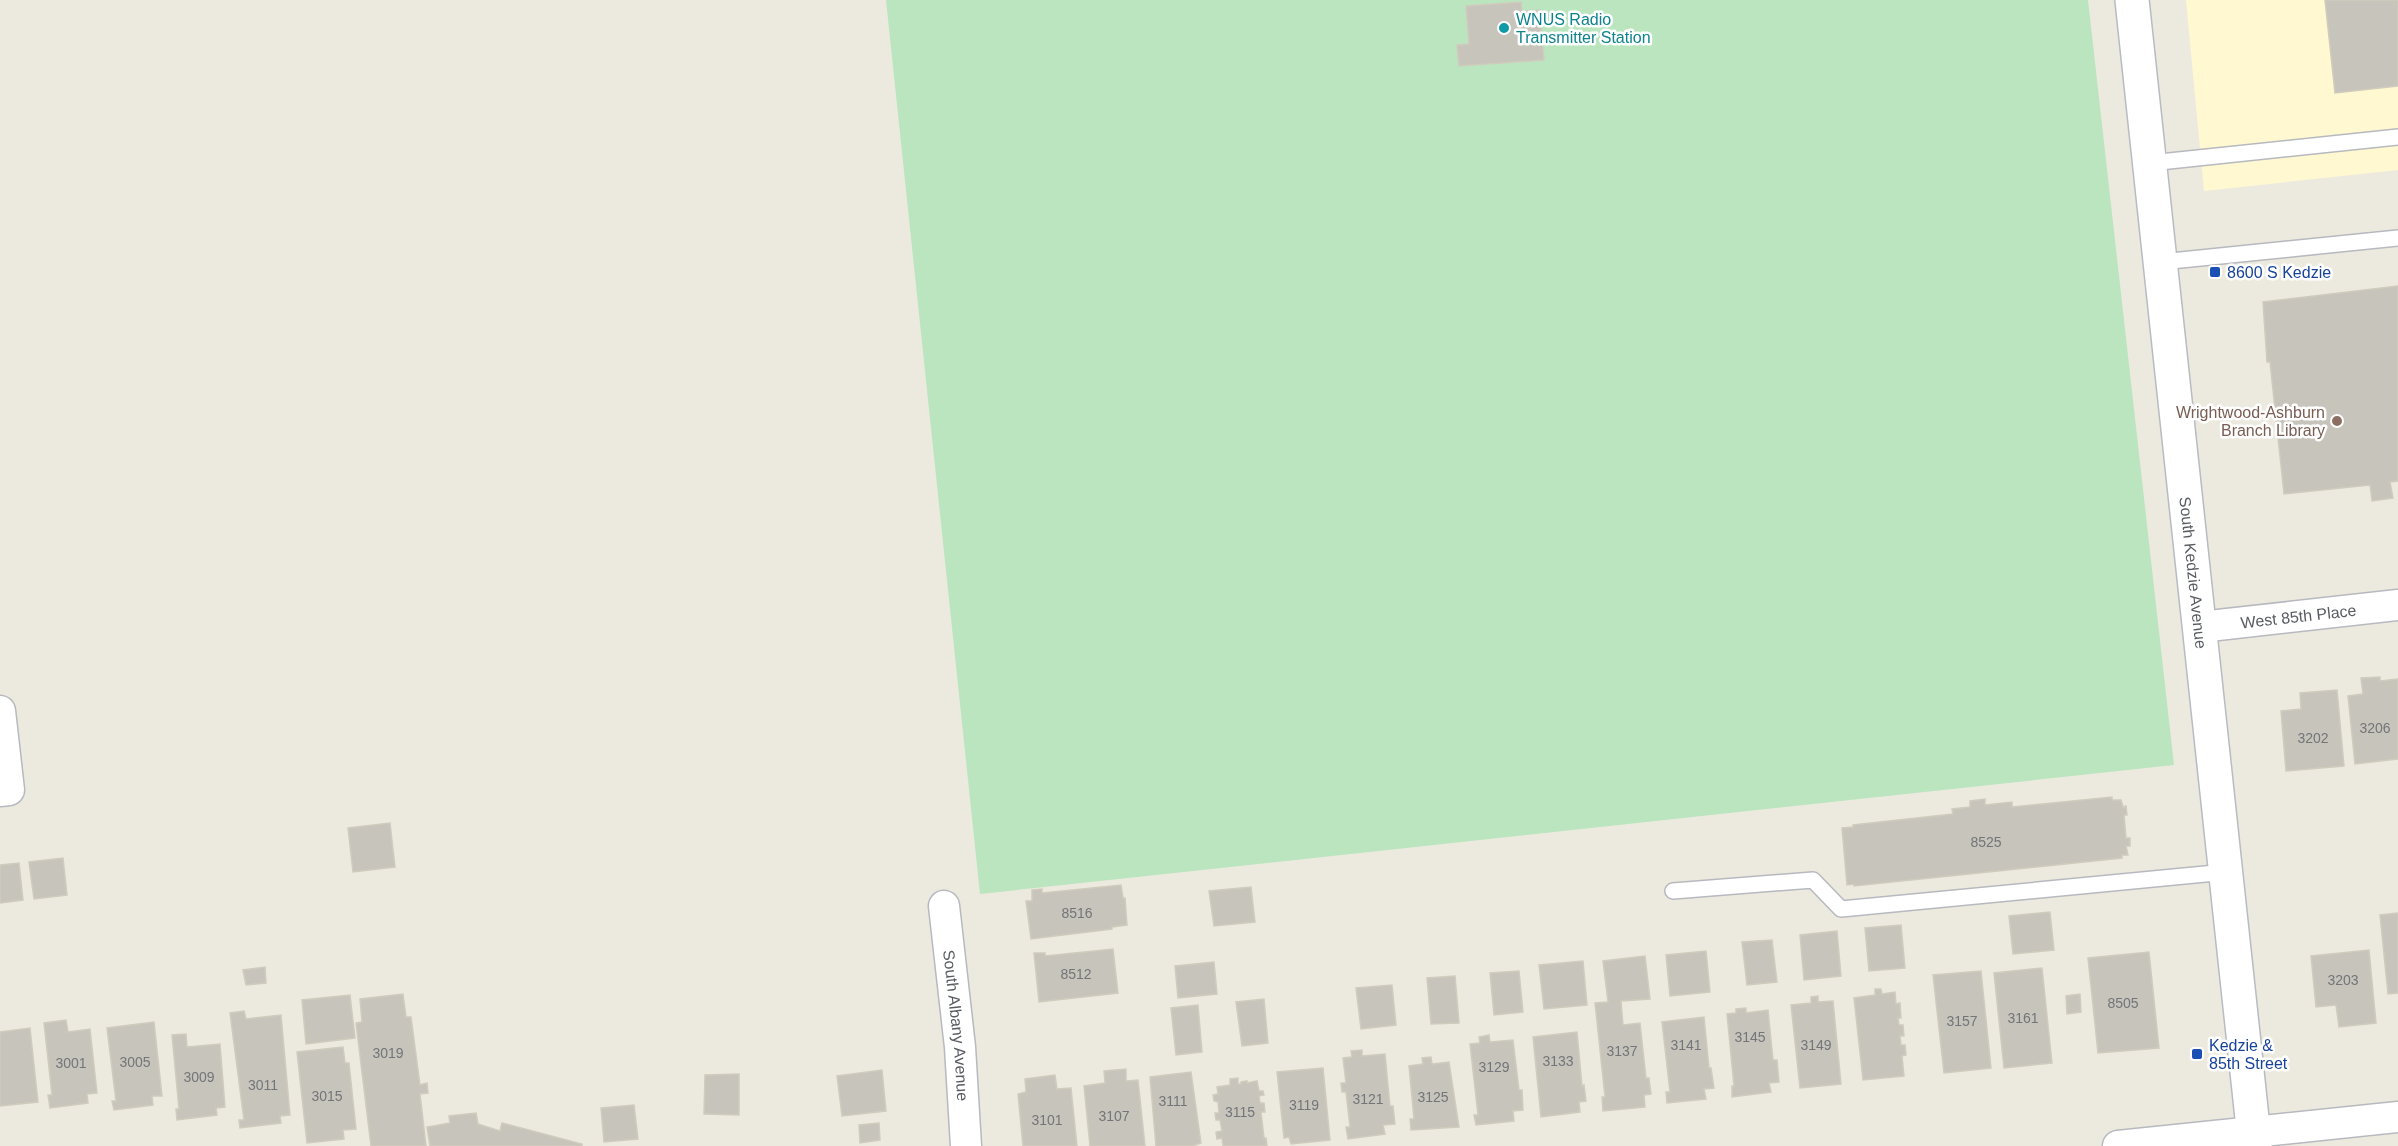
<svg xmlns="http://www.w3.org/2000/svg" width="2398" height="1146" viewBox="0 0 2398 1146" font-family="Helvetica,sans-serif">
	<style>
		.commercial { fill: #fff8d1 }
		.green { fill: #bae5be }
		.building { fill: #c7c4bc; stroke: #d0ccbd; stroke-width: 1.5 }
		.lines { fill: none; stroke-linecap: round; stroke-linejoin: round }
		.lane-casing { stroke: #b7b9bf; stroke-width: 18 }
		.street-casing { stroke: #b7b9bf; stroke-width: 33 }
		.secondary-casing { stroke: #b8bbc2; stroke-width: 36 }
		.lane { stroke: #fff; stroke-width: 15 }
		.street { stroke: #fff; stroke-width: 30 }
		.secondary { stroke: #fff; stroke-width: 33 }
		.culture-dot { fill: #0f9aa8; stroke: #fff; stroke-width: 2 }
		.transit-dot { fill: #1a4fb4; stroke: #fff; stroke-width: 2 }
		.education-dot { fill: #8d6e63; stroke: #fff; stroke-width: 2 }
		.labels { text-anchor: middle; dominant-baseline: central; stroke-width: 5; stroke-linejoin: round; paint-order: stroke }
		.number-label { font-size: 14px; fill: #747578 }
		.culture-label { font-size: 16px; fill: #0d838f; stroke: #fff; text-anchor: start }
		.transit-label { font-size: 16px; fill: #164399; stroke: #fff; text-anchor: start }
		.education-label { font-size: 16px; fill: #785e54; stroke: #fff; text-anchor: end }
		.street-label { font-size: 16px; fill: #585b61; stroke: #fff }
	</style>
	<rect width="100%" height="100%" fill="#eceadf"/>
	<path class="commercial" d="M2186,0h212v170l-194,21z"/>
	<path class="green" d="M886,0h1202l86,765 -1194,129z"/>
	<path class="building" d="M2325,0h73v86l-63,7z
		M1521,2l1,9 18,-1 4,50 -85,6 -2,-21 12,-1 -3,-38z
		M2398,286v195l-8,1 3,16 -21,3 -2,-16 -86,9 -14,-132h-3l-4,-60z
		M2380,677v4l18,-2v80l-43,5 -7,-68 15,-2 -2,-16z
		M2337,690l7,76 -58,5 -5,-60 20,-2 -1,-16z
		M2112,797v3h9l2,7 3,-1 1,9h-3l2,23h4v8h-4l2,9h-6v3l-268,28v-2l-7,1 -5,-57 11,-1v-2l100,-11 -1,-5 18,-2v-6l15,-2v6l27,-3v5z
		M390,823l5,44 -42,5 -5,-44z
		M63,858l4,37 -33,4 -5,-37z
		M19,863l4,37 -23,3v-38z
		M1121,885l2,13h2l2,27 -15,2v2l-81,10 -5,-38h6v-11l10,-1v4z
		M1251,887l4,35 -41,4 -5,-35z
		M2050,912l4,38 -41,4 -4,-38z
		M2398,913v80l-10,1 -8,-79z
		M1901,925l4,43 -36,3 -4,-43z
		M1837,931l4,45 -37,4 -4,-45z
		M1772,940l5,42 -30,3 -5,-43z
		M1113,949l5,44 -79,9 -5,-49h11v3z
		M2369,950l7,73 -37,4 -3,-22 -20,2 -5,-51z
		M1706,951l4,41 -40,4 -4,-41z
		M2149,952l10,96 -61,5 -10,-95z
		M1645,956l5,43 -29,2 2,24 17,-2 6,55h3l2,16 -7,1 1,12 -42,4 -1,-14h3l-10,-94 13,-1 -5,-41z
		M1583,961l4,44 -43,4 -5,-44z
		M1214,962l3,32 -39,4 -3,-32z
		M265,967l1,16 -20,2 -3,-15z
		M2042,968l10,95 -48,5 -10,-95z
		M1519,971l4,41 -29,3 -4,-42z
		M1981,971l10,97 -47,5 -11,-98z
		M1455,976l4,47 -28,1 -4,-46z
		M1392,985l4,40 -35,4 -5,-41z
		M1875,989h6l1,5 13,-2 1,12 4,-1 1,15h-3l1,7h4l1,11h-4l1,9h4l1,10 -4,1 2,20 -41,4 -9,-82 21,-3z
		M403,994l3,23h5l9,68 7,-2 1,10 -8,1 6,52h-55l-15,-123 6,-1 -2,-23z
		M2080,994l1,18 -14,2 -1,-18z
		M350,995l5,43 -49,6 -4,-44z
		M1818,996v6l15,-1 8,83 -41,4 -9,-83 20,-2v-6z
		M1264,999l4,44 -26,3 -6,-44z
		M1198,1005l4,47 -26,3 -5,-47z
		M1746,1008v5l22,-3 5,50h4l2,22 -10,1 2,9 -39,5v-11h2l-7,-72 9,-1v-4z
		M244,1011l2,8 35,-4 9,100 -10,1 1,7 -41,5 -1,-8h5l-14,-107z
		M1704,1017l5,51h2l3,20 -10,1 2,10 -39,4 -1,-11h4l-8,-70z
		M66,1020l2,12 22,-3 7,64 -10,1 1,9 -38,5 -2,-13h4l-8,-72z
		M154,1022l8,74h-10l1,9 -39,5 -2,-9h4l-9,-73z
		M30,1028l8,74 -38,4v-74z
		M1577,1032l5,54 2,-1 2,16 -7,1 1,10 -39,5 -8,-80z
		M186,1034l1,13 33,-3 5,63 -9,1 1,7 -40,5 -1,-11h3l-7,-74z
		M1489,1035l1,7 23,-2 6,50h3l1,20 -10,1 1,10 -38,4 -2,-10h4l-8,-71 10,-1 -1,-6z
		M343,1047l2,16h4l7,66 -13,1 1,9 -37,4 -10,-91z
		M1362,1050v6l23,-2 5,52h3l2,18 -12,1 2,9 -37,5 -2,-12h4l-4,-35h-4l-1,-9h5l-3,-25 9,-1 -1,-6z
		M1431,1057l1,7 17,-2 10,65 -48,3 -1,-11h4l-5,-53 14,-2 -1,-6z
		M1323,1068l7,72 -39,4 -2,-7 -5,1 -7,-66z
		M1126,1069v12l12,-1 7,66h-55l-6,-60 21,-3 -1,-12z
		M882,1070l4,41 -44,5 -5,-40z
		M1191,1072l10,71 -8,3h-37l-6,-69z
		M739,1074v41l-35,-1 1,-39z
		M1055,1075l2,14 14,-1 6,58h-54l-5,-52 8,-2 -1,-13z
		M1238,1078v6h3v-2l6,-1v2l10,-2 2,10h4l1,4 -5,1 1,7h4l1,9h-4l3,26h2l1,8h-44l-1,-8 -5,1 -1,-7 6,-1 -2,-11h-4l-1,-7h4l-1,-11 -4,-1 -1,-6 5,-1 -1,-7 13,-2v-6z
		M634,1105l4,34 -34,3 -3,-34z
		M476,1113l2,11 22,7 2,-8 80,21v2h-152l-3,-19 23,-4 -1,-7z
		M879,1123l1,17 -20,3 -1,-18z"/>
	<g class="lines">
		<g class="lane-casing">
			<path id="lane" d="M2150,163l248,-26
				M2161,262l237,-24
				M1673,891l140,-11 28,29 385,-37"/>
		</g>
		<g class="street-casing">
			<g id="street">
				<path id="s1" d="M2200,627l198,-22"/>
				<path d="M0,711l9,79 -9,1"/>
				<path id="s2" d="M944,906l16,141 6,99"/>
				<path d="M2118,1146l280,-29"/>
			</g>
		</g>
		<g class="secondary-casing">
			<g id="secondary">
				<path id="s3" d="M2132,0l123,1146"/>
			</g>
		</g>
		<use href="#lane" class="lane"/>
		<use href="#street" class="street"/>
		<use href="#secondary" class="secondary"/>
	</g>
	<circle class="culture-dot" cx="1504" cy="28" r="6"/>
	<g class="transit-dot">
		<rect x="2209" y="266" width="12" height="12" rx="3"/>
		<rect x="2191" y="1048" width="12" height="12" rx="3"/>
	</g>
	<circle class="education-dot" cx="2337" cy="421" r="6"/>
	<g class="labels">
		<g class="number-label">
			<text x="2375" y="728">3206</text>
			<text x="2313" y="738">3202</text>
			<text x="1986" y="842">8525</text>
			<text x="1077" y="913">8516</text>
			<text x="1076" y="974">8512</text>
			<text x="2343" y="980">3203</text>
			<text x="2123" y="1003">8505</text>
			<text x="2023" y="1018">3161</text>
			<text x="1962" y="1021">3157</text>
			<text x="1750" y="1037">3145</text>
			<text x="1686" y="1045">3141</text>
			<text x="1816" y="1045">3149</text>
			<text x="1622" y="1051">3137</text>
			<text x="388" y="1053">3019</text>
			<text x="1558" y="1061">3133</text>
			<text x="135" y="1062">3005</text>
			<text x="71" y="1063">3001</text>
			<text x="1494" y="1067">3129</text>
			<text x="199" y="1077">3009</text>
			<text x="263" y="1085">3011</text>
			<text x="327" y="1096">3015</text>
			<text x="1433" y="1097">3125</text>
			<text x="1368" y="1099">3121</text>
			<text x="1173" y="1101">3111</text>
			<text x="1304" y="1105">3119</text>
			<text x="1240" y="1112">3115</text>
			<text x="1114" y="1116">3107</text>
			<text x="1047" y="1120">3101</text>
		</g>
		<g class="culture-label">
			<text x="1516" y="19">WNUS Radio<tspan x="1516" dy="18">Transmitter Station</tspan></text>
		</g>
		<g class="transit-label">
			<text x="2227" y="272">8600 S Kedzie</text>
			<text x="2209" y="1045">Kedzie &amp;<tspan x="2209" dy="18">85th Street</tspan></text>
		</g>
		<g class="education-label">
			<text x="2325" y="412">Wrightwood-Ashburn<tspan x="2325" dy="18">Branch Library</tspan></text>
		</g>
		<g class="street-label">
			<text stroke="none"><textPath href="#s3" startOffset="576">South Kedzie Avenue</textPath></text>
			<text stroke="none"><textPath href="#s1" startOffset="99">West 85th Place</textPath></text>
			<text stroke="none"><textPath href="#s2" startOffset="120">South Albany Avenue</textPath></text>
		</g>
	</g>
</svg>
